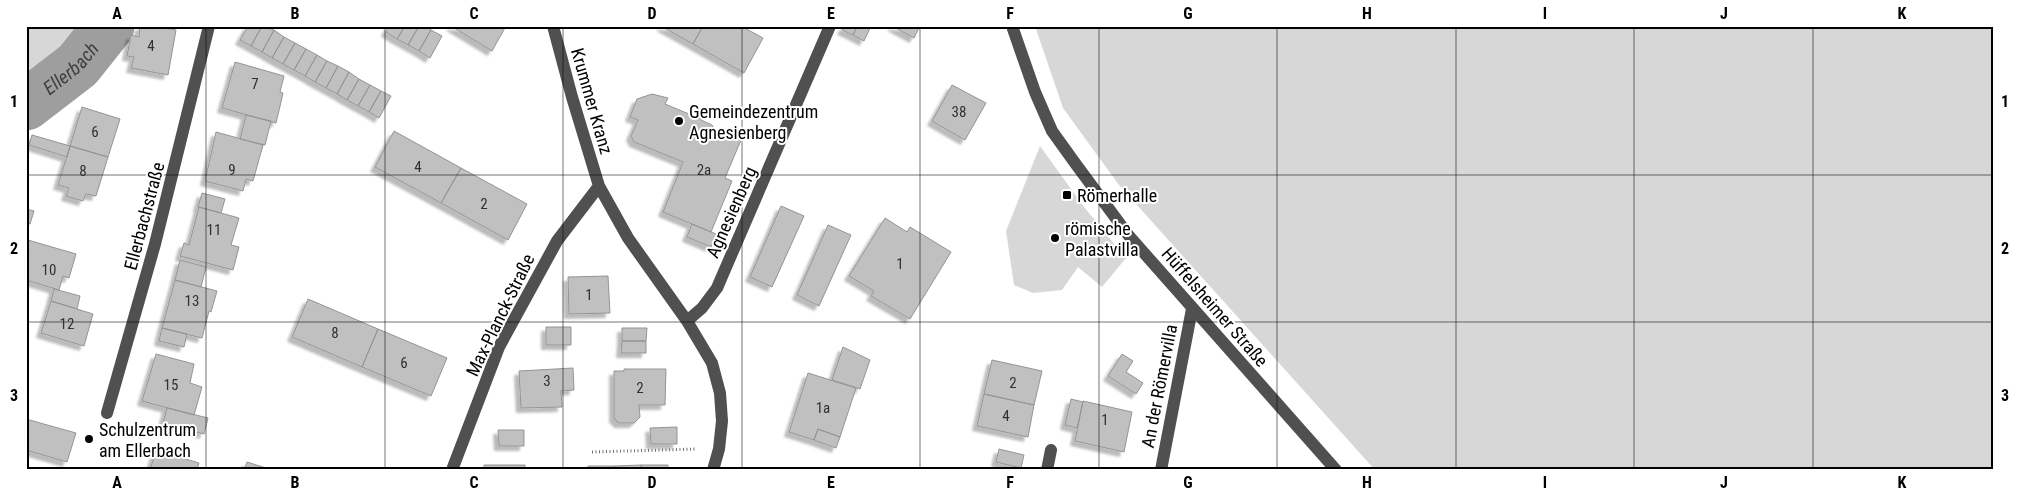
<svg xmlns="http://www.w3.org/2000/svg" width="2019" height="496" viewBox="0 0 2019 496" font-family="'Roboto Condensed',sans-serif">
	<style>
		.green { fill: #d7d7d7 }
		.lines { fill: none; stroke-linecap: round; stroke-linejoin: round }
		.river { stroke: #9e9e9e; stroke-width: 51 }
		.building { fill: #c0c0c0; stroke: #949494; filter: url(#shadow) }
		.path { stroke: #727272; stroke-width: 3; stroke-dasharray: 1 2.5; stroke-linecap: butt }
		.minor { stroke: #505050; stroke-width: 12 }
		.grid { fill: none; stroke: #000; stroke-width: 1; stroke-opacity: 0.55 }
		.poi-dot { fill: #000; stroke: #fff; stroke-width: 2 }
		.labels { text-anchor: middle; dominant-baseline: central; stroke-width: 4; stroke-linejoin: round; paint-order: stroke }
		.number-label { font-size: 15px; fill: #303030 }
		.street-label { font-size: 18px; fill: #000; stroke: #fff }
		.poi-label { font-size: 18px; fill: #000; stroke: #fff; text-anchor: start }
		.water-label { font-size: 19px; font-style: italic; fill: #3f3f3f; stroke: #fff }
		.neatline { fill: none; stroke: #000; stroke-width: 2 }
		.grid-label { font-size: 16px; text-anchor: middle; font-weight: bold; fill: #000 }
	</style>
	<defs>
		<filter id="shadow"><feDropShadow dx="-4.5" dy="4.5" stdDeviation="1" flood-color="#0004"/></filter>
	</defs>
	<rect width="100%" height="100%" fill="#fff"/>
	<path class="green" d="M26,26h56l-50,51 -6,3z
		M1035,26h958v444h-618l-256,-285 -56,-77z
		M1040,146l44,61 42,51 -24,29 -24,-20 -16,23 -29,3 -19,-8 -8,-54z"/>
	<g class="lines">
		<path class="river" id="s1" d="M26,105l52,-40 31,-39"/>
	</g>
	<path class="building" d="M140,26h15l21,4 -8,45 -37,-7 3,-11 -7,-1 4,-21 8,2z
		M248,26h14l-11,20 -11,-6z
		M262,26l12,4 -12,22 -11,-6z
		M389,26h16l-8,13 -11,-7z
		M405,26h14l-11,19 -11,-6z
		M419,26h6l6,4 -12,21 -11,-6z
		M451,26h55l-14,25z
		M661,26h42l-10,18z
		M703,26h38l22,12 -19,35 -51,-29z
		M844,26h13l-4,9 -11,-5z
		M857,26h14l-7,15 -11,-6z
		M892,26h28l-6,12z
		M274,30l10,7 -12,21 -10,-6z
		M431,30l11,6 -12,22 -11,-7z
		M284,37l11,6 -12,21 -11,-6z
		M295,43l11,6 -12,21 -11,-6z
		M306,49l11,6 -12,21 -11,-6z
		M317,55l10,6 -12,21 -10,-6z
		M327,61l11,5 -12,22 -11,-6z
		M235,62l49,14 -4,16 3,1 -2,9 -5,21 -54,-15z
		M338,66l11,6 -12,22 -11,-6z
		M349,72l10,7 -12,21 -10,-6z
		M359,79l11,6 -12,21 -11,-6z
		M370,85l11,6 -12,21 -11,-6z
		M952,85l34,18 -21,37 -33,-19z
		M381,91l10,5 -12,22 -10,-6z
		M652,94l16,4 -3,6 36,15v1l11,5 2,4 27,11 -16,38 7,3 -21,51 -48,-20 20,-50 -49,-20 -3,-6 7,-16 -8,-3 7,-18z
		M82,107l38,12 -12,38 -38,-11z
		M246,115l25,6 -6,24 -25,-6z
		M394,131l67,37 -20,35 -66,-36z
		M216,132l47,13 -10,36 -7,-2 -3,12 -38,-10z
		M32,135l38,11 -3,11 -38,-12z
		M70,146l38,11 -12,39 -10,-2 -3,7 -17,-5 3,-8 -11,-3z
		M461,168l66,36 -19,36 -67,-37z
		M202,193l23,6 -4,14 -23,-6z
		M781,206l23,10 -32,71 -22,-10z
		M199,207l40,11 -8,27 8,2 -6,23 -53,-14 4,-13 5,2z
		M26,209l8,2 -4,13 -4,-1z
		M885,218l22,14 3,-5 41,25 -41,67 -39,-23 3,-5 -25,-15z
		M692,224l24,10 -5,13 -24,-10z
		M828,225l23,10 -32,71 -22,-11z
		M28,240l48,14 -7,24 -6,-2 -4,14 -33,-10v-16l3,-9 -3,-1v-7z
		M180,260l26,7 -5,20 -26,-7z
		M608,276l2,37 -41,1 -1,-37z
		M175,280l42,11 -6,21 -2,-1 -7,27 -40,-10z
		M54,289l26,7 -3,13 -26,-8z
		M308,299l70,30 -16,38 -70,-30z
		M51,301l42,13 -9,32 -43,-13z
		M546,327h25v18h-25z
		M162,328l25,6 -3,13 -25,-6z
		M622,328h25l-1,13h-24z
		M378,329l69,29 -16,38 -69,-29z
		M622,341h24v12h-25z
		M843,347l27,13 -10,29 -28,-9z
		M156,354l38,10 -4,19 12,4 -8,28 -52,-14z
		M1122,354l11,7 -7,11 17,11 -7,11 -28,-18z
		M992,360l50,11 -8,34 -50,-11z
		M573,368l1,22 -13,1 1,16 -41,1 -2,-37z
		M624,369h42l-1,36h-26l1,12 -6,6h-15l-5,-5v-47h10z
		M808,373l48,15 -16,49 -22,-8 -4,11 -25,-8z
		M984,394l50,11 -6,32 -51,-11z
		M1071,399l12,3 -6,26 -12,-3z
		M1083,401l49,11 -8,40 -49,-11z
		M167,408l41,10 -4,16 -41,-11z
		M26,419l50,14 -9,29 -41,-12z
		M677,427v17h-26l-1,-16z
		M818,429l22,8 -4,11 -22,-8z
		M498,430h26v16h-25z
		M999,449l25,6 -3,13 -25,-6z
		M156,450l43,13 -2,7h-47z
		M247,462l25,8h-28z
		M484,465h41v5h-41z
		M641,465h27v5h-27z
		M641,465v5h-26v-4z
		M588,466h27v4h-27z"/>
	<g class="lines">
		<path class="path" d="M592,452l105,-3"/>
		<path class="minor" d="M553,26l19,71 27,89 29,52 59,83 25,42 8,30 2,28 -3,28 -6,21
			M1012,26l23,66 17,39 23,32 54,73 207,234
			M687,321l15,-13 15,-20 113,-262
			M107,413l48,-169 54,-218
			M452,470l47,-123 58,-106 42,-55
			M1047,470l4,-20
			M1161,470l31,-161"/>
	</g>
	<path class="grid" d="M206,26v444M385,26v444M563,26v444M742,26v444M920,26v444M1099,26v444M1277,26v444M1456,26v444M1634,26v444M1813,26v444M26,175h1967M26,322h1967"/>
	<g class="poi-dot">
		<circle cx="679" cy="121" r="5"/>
		<rect x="1062" y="190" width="10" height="10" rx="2.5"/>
		<circle cx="1055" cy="238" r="5"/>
		<circle cx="89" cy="439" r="5"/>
	</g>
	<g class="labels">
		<g class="number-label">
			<text x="151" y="46">4</text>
			<text x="255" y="84">7</text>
			<text x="959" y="112">38</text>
			<text x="95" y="132">6</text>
			<text x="418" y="167">4</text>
			<text x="232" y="170">9</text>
			<text x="704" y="170">2a</text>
			<text x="83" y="171">8</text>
			<text x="484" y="204">2</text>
			<text x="214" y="230">11</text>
			<text x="900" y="264">1</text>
			<text x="49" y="270">10</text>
			<text x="589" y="295">1</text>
			<text x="192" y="301">13</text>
			<text x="67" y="324">12</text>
			<text x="335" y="333">8</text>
			<text x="404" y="363">6</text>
			<text x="547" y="381">3</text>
			<text x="1013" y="383">2</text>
			<text x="171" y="385">15</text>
			<text x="640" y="388">2</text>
			<text x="823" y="408">1a</text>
			<text x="1006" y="416">4</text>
			<text x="1105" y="420">1</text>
		</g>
		<g class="street-label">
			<text transform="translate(592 101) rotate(74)">Krummer Kranz</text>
			<text transform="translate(731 212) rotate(-66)">Agnesienberg</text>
			<text transform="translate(144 216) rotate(-75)">Ellerbachstraße</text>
			<text transform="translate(1215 307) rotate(49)">Hüffelsheimer Straße</text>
			<text transform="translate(500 315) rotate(-64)">Max-Planck-Straße</text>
			<text transform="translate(1159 386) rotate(-79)">An der Römervilla</text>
		</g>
		<g class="poi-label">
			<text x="689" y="111">Gemeindezentrum<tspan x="689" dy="21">Agnesienberg</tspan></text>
			<text x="1077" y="195">Römerhalle</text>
			<text x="1065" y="228">römische<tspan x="1065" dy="21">Palastvilla</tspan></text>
			<text x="99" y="429">Schulzentrum<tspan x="99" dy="21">am Ellerbach</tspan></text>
		</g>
		<g class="water-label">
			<text stroke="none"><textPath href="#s1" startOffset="58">Ellerbach</textPath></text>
		</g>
	</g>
	<rect width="2019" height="496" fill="none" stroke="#ffffff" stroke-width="55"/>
	<rect x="28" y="28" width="1964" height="440" class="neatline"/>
	<g class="grid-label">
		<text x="117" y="19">A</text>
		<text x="295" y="19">B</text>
		<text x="474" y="19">C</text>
		<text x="652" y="19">D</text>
		<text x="831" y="19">E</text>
		<text x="1010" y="19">F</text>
		<text x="1188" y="19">G</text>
		<text x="1367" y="19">H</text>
		<text x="1545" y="19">I</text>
		<text x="1724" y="19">J</text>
		<text x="1902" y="19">K</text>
		<text x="14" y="107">1</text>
		<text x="2005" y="107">1</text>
		<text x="14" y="254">2</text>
		<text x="2005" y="254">2</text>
		<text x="14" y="401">3</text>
		<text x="2005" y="401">3</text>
		<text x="117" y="488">A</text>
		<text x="295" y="488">B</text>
		<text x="474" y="488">C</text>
		<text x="652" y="488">D</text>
		<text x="831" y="488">E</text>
		<text x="1010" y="488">F</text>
		<text x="1188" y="488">G</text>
		<text x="1367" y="488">H</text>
		<text x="1545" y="488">I</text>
		<text x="1724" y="488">J</text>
		<text x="1902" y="488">K</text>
	</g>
</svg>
